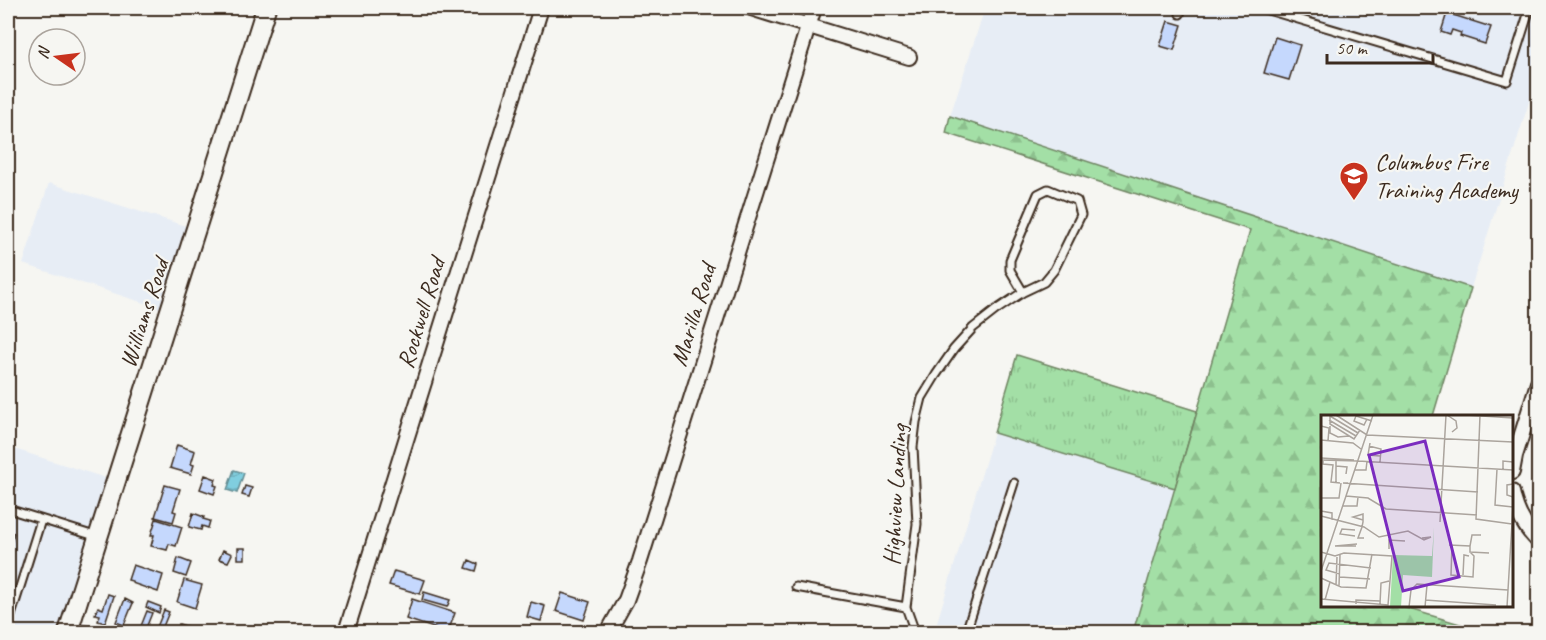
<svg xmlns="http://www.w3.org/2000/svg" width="1546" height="640" viewBox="0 0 1546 640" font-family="Caveat,sans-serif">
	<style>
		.built { fill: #e7edf5 }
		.grass { fill: url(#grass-tufts); stroke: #6f8462; stroke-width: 1.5 }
		.forest { fill: url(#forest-firs); stroke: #6f8462; stroke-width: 1.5 }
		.water { fill: url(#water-waves); stroke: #648c92; stroke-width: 1.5 }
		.building { fill: #c5d8fd; stroke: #3b2a1e; stroke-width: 1.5 }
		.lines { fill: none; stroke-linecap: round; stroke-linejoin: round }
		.lane-casing { stroke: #3b2a1e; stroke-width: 11 }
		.street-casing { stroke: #3b2a1e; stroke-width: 18 }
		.secondary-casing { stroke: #3b2a1e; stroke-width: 22 }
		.lane { stroke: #f6f6f2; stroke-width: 7 }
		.street { stroke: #f6f6f2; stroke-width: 14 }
		.secondary { stroke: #f6f6f2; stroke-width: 18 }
		.labels { text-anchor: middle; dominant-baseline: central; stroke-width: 4.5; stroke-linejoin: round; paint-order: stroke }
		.poi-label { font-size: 24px; fill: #3b2a1e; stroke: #f6f6f2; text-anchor: start }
		.street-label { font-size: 24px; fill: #3b2a1e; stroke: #f6f6f2 }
		.inset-road { fill: none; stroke: #aba49d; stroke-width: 1.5 }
		.view { fill: #7b2cbf; fill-opacity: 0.15; stroke: #7b2cbf; stroke-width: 3 }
		.inset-edge { fill: none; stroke: #3b2a1e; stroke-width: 3 }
	</style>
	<defs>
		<pattern id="grass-tufts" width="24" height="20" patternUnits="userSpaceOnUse" patternTransform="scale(1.5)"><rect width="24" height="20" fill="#a3dfa6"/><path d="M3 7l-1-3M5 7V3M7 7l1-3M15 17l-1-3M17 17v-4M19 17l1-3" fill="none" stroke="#8dc08e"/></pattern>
		<pattern id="forest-firs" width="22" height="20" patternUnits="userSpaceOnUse" patternTransform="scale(1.5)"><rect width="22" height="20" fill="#a3dfa6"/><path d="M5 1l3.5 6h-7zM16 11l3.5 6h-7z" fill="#8dc08e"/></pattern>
		<pattern id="water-waves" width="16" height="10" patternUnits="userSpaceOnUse" patternTransform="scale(1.5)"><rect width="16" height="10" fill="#80cedf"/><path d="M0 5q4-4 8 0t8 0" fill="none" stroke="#70b1bf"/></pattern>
	</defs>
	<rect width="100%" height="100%" fill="#f6f6f2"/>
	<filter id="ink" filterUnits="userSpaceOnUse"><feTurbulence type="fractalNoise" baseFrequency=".0167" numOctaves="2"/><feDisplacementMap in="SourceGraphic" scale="12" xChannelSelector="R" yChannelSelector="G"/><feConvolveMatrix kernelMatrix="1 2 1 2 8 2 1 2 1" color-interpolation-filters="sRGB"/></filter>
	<g filter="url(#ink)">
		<path class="built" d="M985,8h553v65l-67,215 -521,-172z
			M49,183l140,44 -26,82 -140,-45z
			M994,433l181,55 -42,144h-196l-2,-3z
			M8,447l104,33 -48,152h-56z"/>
		<path class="grass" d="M1017,355l180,56 -22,77 -181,-55z"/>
		<path class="forest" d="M950,116l521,172 -38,128h-111v190h77l88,26h-354l117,-402 -304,-97z"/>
		<path class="water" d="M234,470l10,3 -7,20 -10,-3z"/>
		<path class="building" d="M1348,8h22l-2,6z
			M1447,13l44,14 -6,17 -25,-8 1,-3 -9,-3 -2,5 -9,-3z
			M1168,21l14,4 -8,25 -14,-4z
			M1275,37l25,8 -11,35 -25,-7z
			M177,445l18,6 -4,13 3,1 -3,9 -21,-6z
			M205,475l11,4 -2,6 3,1 -3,8 -14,-5z
			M165,485l15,4 -7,22 3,1 -3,10 -18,-5z
			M245,486l7,2 -3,9 -7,-2z
			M193,513l11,4 -1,2 7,2 -2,7 -6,-2 -1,4 -12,-3z
			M156,519l26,8 -6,19 -7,-2 -2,6 -16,-4 3,-11h-3z
			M8,531l6,2 -6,21z
			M238,548h7v11h-7z
			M223,550l9,4 -4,8 -9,-3z
			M178,558l13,5 -5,14 -12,-4z
			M469,560l9,4 -2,7 -10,-3z
			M133,565l30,10 -5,17 -26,-9v-2l-4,-1z
			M394,571l31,9 -5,14 -31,-9z
			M184,580l18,5 -7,23 -18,-6z
			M424,592l26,8 -3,7 -25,-7z
			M562,593l28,9 -6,18 -28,-9z
			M108,594l6,2 -9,27 -7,-2 2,-6 -5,-1 3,-7 5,2z
			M125,599l8,4 -9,22 -8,-3z
			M412,599l43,14 -7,19h-12l1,-3 -31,-10z
			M148,602l13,5 -2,6 -13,-6z
			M531,602l14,4 -4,15 -14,-4z
			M164,610l5,2 -7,17 -5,-2z
			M147,611l5,2 -6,15 -5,-2z
			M179,624l20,6 -1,2h-13l-8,-2z"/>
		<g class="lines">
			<g class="lane-casing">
				<path id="lane" d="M1261,8l246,73 23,-73
					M1180,14l2,-6
					M8,509l90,28
					M796,587l110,20
					M8,625l33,-105
					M70,628l29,4
					M915,632l-9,-25 11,-83 -4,-77 3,-25 6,-24 14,-23 18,-26 19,-21 23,-18 27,-18 21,-10 10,-12 27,-55 -4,-14 -29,-12 -10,5 -28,66v10l13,22
					M966,632l48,-149"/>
			</g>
			<g class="street-casing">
				<path id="street" d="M751,8l158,49
					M1512,472l3,-16 23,-73
					M1512,492c4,20 12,35 26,49
					M346,632l195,-624
					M608,632l18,-32 14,-39 174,-553"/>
			</g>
			<g class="secondary-casing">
				<path id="secondary" d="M68,632l198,-624"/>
			</g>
			<use href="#lane" class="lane"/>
			<use href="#street" class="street"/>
			<use href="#secondary" class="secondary"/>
		</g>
	</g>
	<defs>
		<g id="school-pin" transform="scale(1.5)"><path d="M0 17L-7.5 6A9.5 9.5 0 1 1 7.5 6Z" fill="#c8321e" stroke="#f6f6f2"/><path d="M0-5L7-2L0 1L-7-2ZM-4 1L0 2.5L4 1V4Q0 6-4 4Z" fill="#fff"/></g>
	</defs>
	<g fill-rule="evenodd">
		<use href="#school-pin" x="1354" y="176"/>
	</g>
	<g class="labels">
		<g class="poi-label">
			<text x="1375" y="162">Columbus Fire<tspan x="1375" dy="28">Training Academy</tspan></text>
		</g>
		<g class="street-label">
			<text transform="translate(144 313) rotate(-72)">Williams Road</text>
			<text transform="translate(421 313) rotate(-73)">Rockwell Road</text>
			<text transform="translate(693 315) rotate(-73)">Marilla Road</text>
			<text transform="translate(895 495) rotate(-87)">Highview Landing</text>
		</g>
	</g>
	<g transform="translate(1321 415)">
		<rect width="192" height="192" fill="#f6f6f2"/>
		<path d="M113,112l-2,50 -29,-2 -2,32h-11l3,-52 39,1z" fill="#a3dfa6"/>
		<path class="inset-road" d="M9,0v9l24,15 6,-9M15,0l31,20 146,7M126,0l9,6 1,7 -5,4M145,0l47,3M159,0l-4,104 36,5M9,1l28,17M46,4l-3,6 -10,-4 2,-5 16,5M8,5l27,16M0,11l8,2 -1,13M9,11v7l8,4 11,-1M0,25l32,3 8,6M49,28l-2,12 12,1M48,31l12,3 -1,13M0,43l33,2M0,45l37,1M2,45v4l10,1 -2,17 9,1M37,46l155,9M15,51l11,1 -1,7M176,54l-2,36 18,2M182,54v-8l10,1M34,55h11l1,-9M15,67v-21M27,68h-5l135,9M192,69l-6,1v10l6,2M25,81l22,2 18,11 91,6M0,83h18l2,-15M22,91h14l1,-9M0,96l11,2v7M0,101l43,11 15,10 29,-6 16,9 7,-3 -9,1M42,105l-10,-3 10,-3v8l-1,5 -4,11h6M119,107l6,-107M34,121l-15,-2 2,-5 13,1M128,130l21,1v6l19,1M131,130l-1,30 22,2 1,-21 -4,-4M35,131h-21l22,-2M149,131l2,-11h9M68,134v-9l16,1M0,137l14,4 9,-3 48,3 -4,49 -67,-6M0,156l52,-156M19,159l-14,-4 3,-7 42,5M142,160l1,-20 5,1M19,162l30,2M0,163l20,9 25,1 6,-34M15,170l1,-28M18,171l1,-31M4,185l5,-18M104,185l71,5M35,189v-4l24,1M59,189l1,-21 8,-2M88,192l2,-17 6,-6 91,6M104,192l2,-22M186,192l6,-101"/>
		<path class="view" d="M104,26l34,136 -56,14 -34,-136z"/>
		<rect width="192" height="192" class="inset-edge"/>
	</g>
	<rect width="1546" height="640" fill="none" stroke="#f6f6f2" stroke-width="30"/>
	<rect x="15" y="15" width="1516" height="610" fill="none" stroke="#3b2a1e" stroke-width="2" filter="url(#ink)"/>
	<g transform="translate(57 57) rotate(284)"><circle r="28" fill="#f6f6f2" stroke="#aba49d" stroke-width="1.5"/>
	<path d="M0-4.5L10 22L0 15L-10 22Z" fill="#c8321e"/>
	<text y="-9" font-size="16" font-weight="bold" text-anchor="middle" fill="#3b2a1e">N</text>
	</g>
	<path d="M1327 54v9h106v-9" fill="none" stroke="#3b2a1e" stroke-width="3"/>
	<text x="1336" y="54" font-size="18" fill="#3b2a1e" stroke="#f6f6f2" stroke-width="4.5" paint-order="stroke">50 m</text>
</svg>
